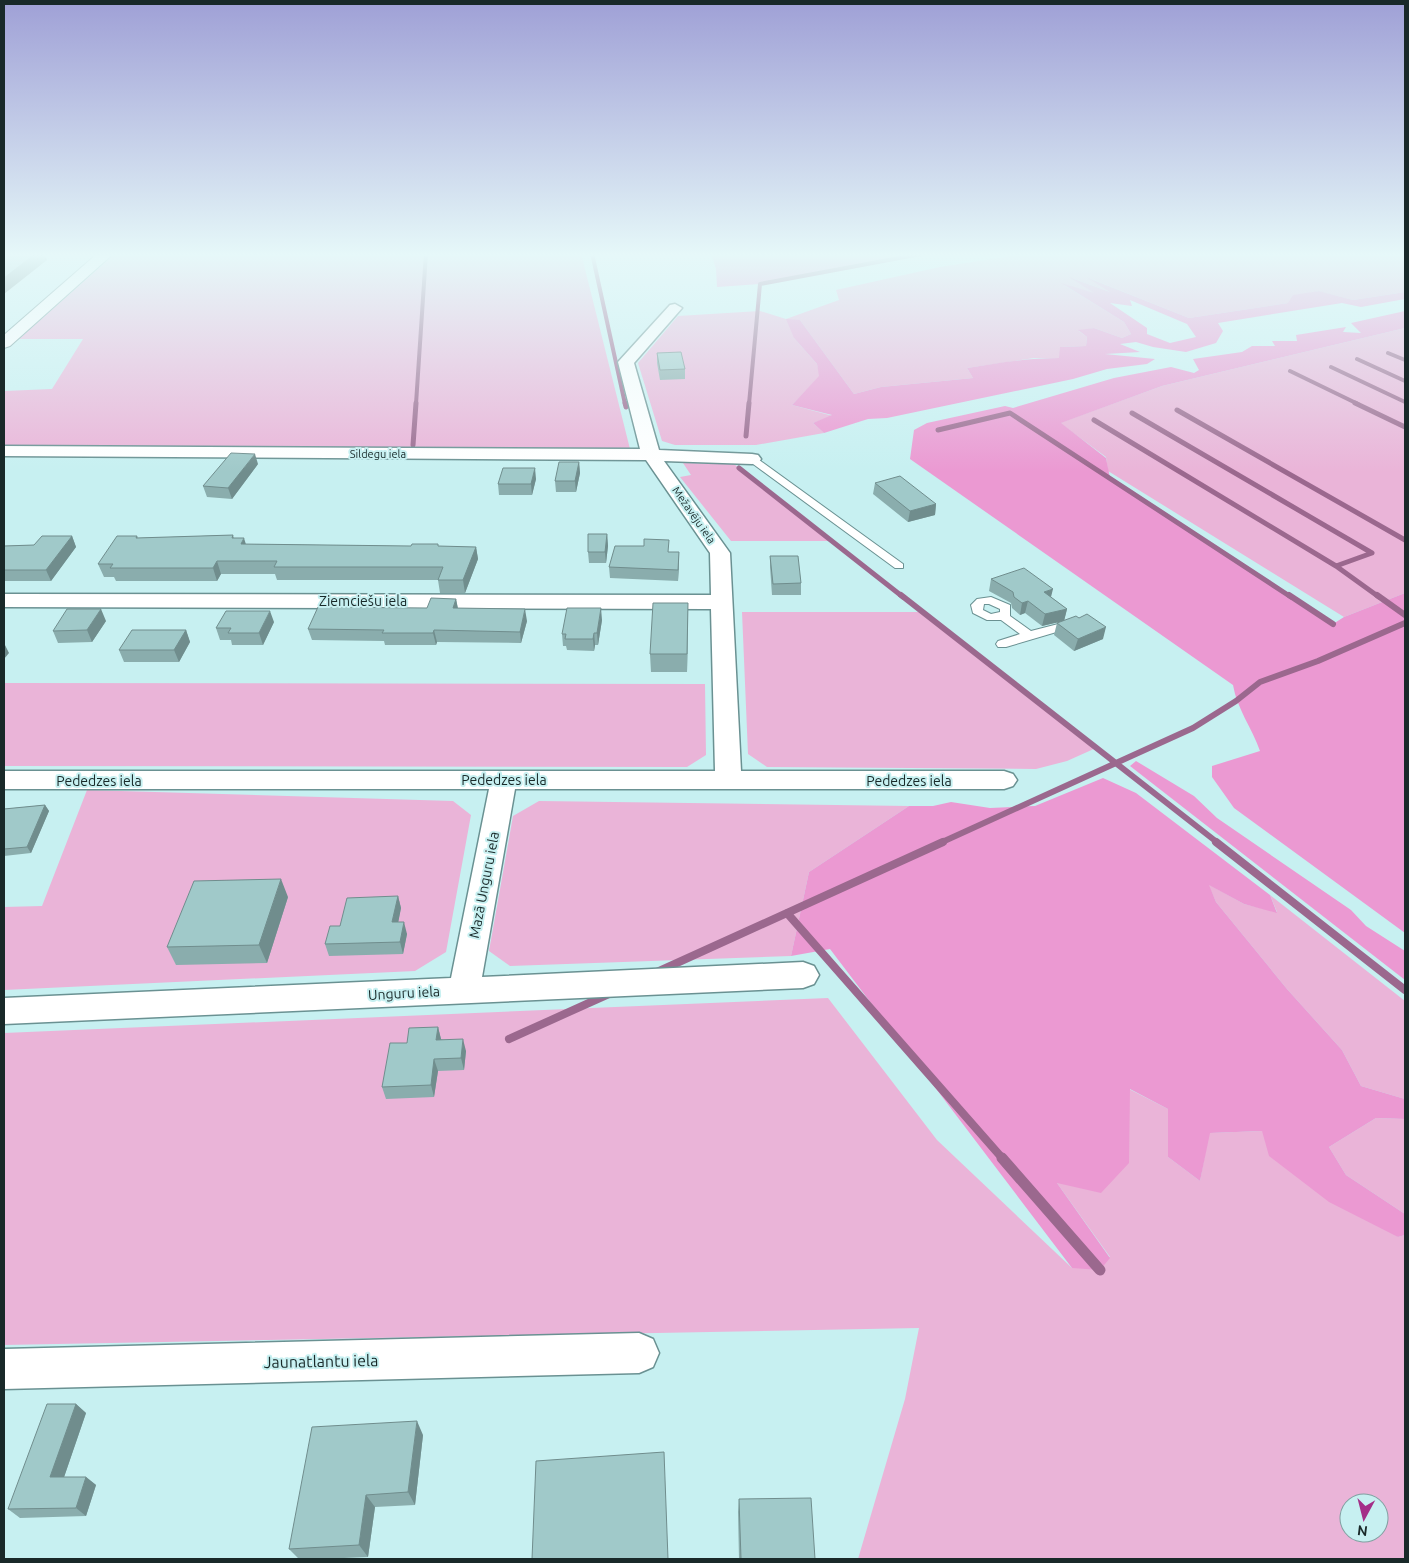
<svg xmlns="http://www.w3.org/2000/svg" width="1409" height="1563" viewBox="0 0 1409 1563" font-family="Ubuntu,sans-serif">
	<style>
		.green { fill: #eab4d8; fill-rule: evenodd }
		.forest { fill: #eb99d2; fill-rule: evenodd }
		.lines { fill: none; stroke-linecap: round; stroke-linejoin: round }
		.stream-far4 { stroke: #9b688e; stroke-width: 4 }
		.stream-far3 { stroke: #9b688e; stroke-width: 5 }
		.stream-far2 { stroke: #9b688e; stroke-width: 6 }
		.stream-far1 { stroke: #9b688e; stroke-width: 8 }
		.stream { stroke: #9b688e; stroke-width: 11 }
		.lane-casing { stroke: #6a9192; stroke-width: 2 }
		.street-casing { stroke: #6a9192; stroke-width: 3 }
		.secondary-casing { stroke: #6a9192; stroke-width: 2 }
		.lane { fill: #fff; fill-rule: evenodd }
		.street { fill: #fff; fill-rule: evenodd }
		.secondary { fill: #fff; fill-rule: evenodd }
		.wall { fill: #8aadad }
		.shaded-wall { fill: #708d8d }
		.building { fill: #a0c9c9; stroke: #708d8d }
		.labels { text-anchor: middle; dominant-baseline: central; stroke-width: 4; stroke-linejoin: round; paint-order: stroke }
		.far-street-label { font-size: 11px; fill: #192929; stroke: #c7f0f1 }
		.street-label { font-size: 14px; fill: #192929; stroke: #c7f0f1 }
		.near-street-label { font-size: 16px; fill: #192929; stroke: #c7f0f1 }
	</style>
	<rect width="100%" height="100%" fill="#c7f0f1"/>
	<path class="green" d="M116,253h465l49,196 -626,-2v-56l48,-2 31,-50h-64z
		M1044,253h361v39l-52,8 -35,-9 -30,12 -99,15 -100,-40 24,15 -41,-15 24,16 -32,-9 60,37 7,12 -9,4 -28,-10 -15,3 8,6 -1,9 -26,1v11h-26l-67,10 6,10 -92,9 -27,7 -54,-74 -6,18 23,26 3,12 -28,29 41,11 -20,7 11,10 -68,12h-81l-13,-4 -24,-78 40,-47 82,-5 26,8 53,-19 -3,-10 104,-23 71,-11h23z
		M1405,328v265l-61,24 -236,-146 -2,-14 -46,-34 102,-37z
		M683,463l51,1 98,77h-101l-51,-64 11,-2z
		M742,612h180l174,136 -29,13 -31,8 -269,-2 -19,-13z
		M4,683l701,1 1,71 -19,12 -683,-1z
		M87,790l366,11 18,14 -25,137 -31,19 -411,19v-83l38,-1z
		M539,801l370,5 -100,66 -18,84 -281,10 -21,-15 24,-135z
		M1208,884l36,20 33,8 -7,-17 135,106v98l-44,-13 -19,-36 -55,-61 -71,-87z
		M828,998l109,142 135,128 38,-11 -53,-74 72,-94 39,20v48l32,24 9,-48 53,-2 136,106 7,-2v324h-547l47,-160 14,-71 -915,17v-312zM1349,1503h30v30h-30z
		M1376,1118l29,1v95l-59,-39 -17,-28z"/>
	<path class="forest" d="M711,253h205l-156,31 -43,3 -1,-18z
		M1069,277l41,15 -24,-15 103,41 99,-15 5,-8 26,-4 34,9 52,-8v7l-44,8 -19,-4 -124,20 5,8 -7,12 -30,9 -33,-5 -17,-5 -16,2 20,8 -35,2 50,5 -8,5 -40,5 -34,10 -186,39 -19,1 -44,14 -11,-10 19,-8 -40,-10 27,-29 -2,-12 -23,-26 -8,-19 14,1 54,74 27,-7 92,-9 -6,-10c31,-5 61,-10 92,-10l1,-11 26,-1 1,-9 -9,-7 16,-2 28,10 9,-4 -7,-12 -63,-39 33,10zM1130,300l57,24 9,13 -26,6 -23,-9v-6l-37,-25 22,3z
		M1405,311v17l-243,58 -101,37 45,35 4,20 223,146 11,-7 61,-24v340l-171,-125 -22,-31v-11l48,-15c-8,-23 -23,-42 -27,-66l-323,-226 4,-29 13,-7 78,-17 8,2 101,-30 57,-11 23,6 5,-3 -6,-11 49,-7 10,-6h23l-3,-5h25l-1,-6 50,-8 -3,5 18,1 -10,-10z
		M1136,761l58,35 23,22 134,92 15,16 39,25v29l-275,-214z
		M1103,778l33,15 134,102 7,18 -33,-9 -35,-19 7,17 71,87 55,61 19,36 44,13v20l-29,-1 -47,29 17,28 59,39v21l-7,2 -69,-35 -60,-46 -7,-25 -52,2 -10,48 -32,-24v-48l-38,-20 -1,74 -28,30 -44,-10 53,75 -10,12 -28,-2 -242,-319 -39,7 18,-84 100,-66h24l18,-4 39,6 45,-2z"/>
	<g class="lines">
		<path class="stream-far4" d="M592,253l33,151
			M1388,353l17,7
			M1357,359l48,22
			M1331,367l74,35
			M1290,371l68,33
			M416,404l10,-151
			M749,404l11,-120 166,-31"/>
		<path class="stream-far3" d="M625,403l1,4
			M1355,403l50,24
			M1177,410l228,130
			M1132,413l240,140 -36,13
			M1094,420l242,146 43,31
			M938,430l72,-17 281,184
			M746,436l3,-33
			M413,445l3,-42
			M739,468l164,129"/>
		<path class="stream-far2" d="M901,595l317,248
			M1289,595l44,29
			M1377,595l28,20
			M940,843l253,-115 43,-27 24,-19 58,-21 87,-38"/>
		<path class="stream-far1" d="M1216,842l189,148
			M787,913l216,246
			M657,972l286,-130
			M509,1039l102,-46"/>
		<path class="stream" d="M1002,1158l98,112"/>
		<g class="lane-casing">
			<path id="lane" d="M749,457h6l148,107v4h-8l-146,-107z
				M991,597l19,8v11l21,15 35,-9 6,4 -2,2 -64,19h-8l-2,-3 2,-3 22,-7 -19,-14h-14l-14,-7 -2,-8 6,-6zM984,604h5l11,5v3l-9,2 -8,-4z"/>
		</g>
		<g class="street-casing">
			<path id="street" d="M675,304l7,4 -48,55 25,87 93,4 6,1 3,4 -3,4 -6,1 -88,-3 66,92 11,218h263l9,3 4,6 -4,6 -9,3h-489l-33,188 321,-15 11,4 5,9 -5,9 -11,4 -799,36v-26l447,-20 38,-189h-485v-18h711l-4,-162 -707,-2v-13l707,1 -1,-42 -64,-93 -642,-4v-10l636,3 -22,-87 52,-57z
				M639,1333l14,6 6,14 -6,14 -14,6 -635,16v-40z"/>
		</g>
		<g class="secondary-casing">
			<path id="secondary" d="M98,253h16l-104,93 -6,2v-13z"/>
		</g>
		<use href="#lane" class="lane"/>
		<use href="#street" class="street"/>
		<use href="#secondary" class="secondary"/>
	</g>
	<path class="wall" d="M657,353l28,16v10l-25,1 -3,-17z
		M579,462l1,11 -4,19h-20l-1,-11z
		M258,464l-26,35 -25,-2 -4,-11z
		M536,479l-4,16h-33l-1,-11z
		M875,483l61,21 -1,11 -27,7 -35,-28z
		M607,534l1,12 -2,17h-17l-1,-11z
		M233,535l1,3 11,6 231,3 2,12 -13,34h-25l-2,-13h-161l-2,-6h-54l-4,7h-101l-2,-4h-10l-6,-13 39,-28 1,2z
		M72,536l4,11 -25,34h-47v-35l30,-1z
		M669,552h10l-1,29 -68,-3 -1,-11z
		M770,556l31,27v12h-29l-2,-28z
		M991,579l60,18 16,12 -3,12 39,18 -29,12 -20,-16 3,-12 5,-2 -20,5 -17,-13 -5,2 -8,-7 -1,-5 -22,-12z
		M456,599l2,9 69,13 -6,22 -84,-1 -1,3h-51l-1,-4 -72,-1 -4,-11 119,-21z
		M688,603l-1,69h-36l-1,-18z
		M602,620l-4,25h-3l-1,6 -27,-1 -1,-4h-3l-1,-12z
		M106,621l-14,21 -34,1 -5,-12z
		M274,622l-11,23h-31l-1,-5h-11l-4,-12z
		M186,630l4,12 -11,20h-55l-5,-12z
		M45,805l4,6 -18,42 -27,3v-47z
		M398,896l3,12 -3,14 9,12 -4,20 -74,2 -4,-12 15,-18z
		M288,897l-21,66 -91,2 -9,-18z
		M438,1027l3,12 25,12 -2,19 -26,1 -4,26 -48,2 -4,-12 25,-44z
		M76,1404l10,9 -22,64h22l10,8 -10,31 -66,2 -12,-9z
		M423,1435l-8,70 -40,2 -7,50 -48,2h-21l-10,-10z
		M739,1499l76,60h-76l-1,-47z"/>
	<path class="shaded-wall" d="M36,253h9l2,7 -43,34v-16z
		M255,454l3,10 -26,35 -4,-11z
		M579,462l1,11 -4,19 -1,-11z
		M535,468l1,11 -4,16 -1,-11z
		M936,504l-1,11 -27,7 2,-11z
		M607,534l1,12 -2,17 -1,-11z
		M72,536l4,11 -25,34 -5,-11z
		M244,538l4,13 -7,-7z
		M476,547l2,12 -13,34 -2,-13z
		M679,552v11l-1,18v-11z
		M217,561l4,13 -4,7 -4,-13z
		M1053,589l-3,12 -6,-9z
		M456,599l2,11 -5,-2z
		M1028,601l-3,12 -5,2 2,-12z
		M688,603v17l-1,52v-18z
		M601,608l1,12 -4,25 -1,-12z
		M101,609l5,12 -14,21 -5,-12z
		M525,609l2,12 -6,22 -1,-11z
		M1067,609l-3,12 -22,5 3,-12z
		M270,611l4,11 -11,23 -4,-12z
		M1106,627l-3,12 -29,12 4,-12z
		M186,630l4,12 -11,20 -5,-12z
		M434,630l3,12 -1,3 -3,-12z
		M594,633l1,12 -1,6 -1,-12z
		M4,643l5,10 -5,6z
		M45,805l4,6 -18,42 -4,-6z
		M281,879l7,18 -21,66 -8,-18z
		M398,896l3,12 -5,26 -4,-12z
		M404,922l3,12 -4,20 -3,-12z
		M438,1027l3,12 -1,13 -4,-12z
		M463,1039l3,12 -2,19 -3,-12z
		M434,1059l4,12 -4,26 -3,-12z
		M76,1404l10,9 -25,73 -11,-9z
		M417,1421l6,14 -8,70 -7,-13z
		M86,1477l10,8 -10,31 -10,-8z
		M366,1495l9,12 -7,50 -9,-12z"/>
	<path class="building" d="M4,253h32l-32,25z
		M681,352l4,17 -25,1 -3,-17z
		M231,453l24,1 -27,34 -25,-2z
		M559,462h20l-4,19h-20z
		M503,468h32l-4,16h-33z
		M900,476l36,28 -26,7 -35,-28z
		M588,534h19l-2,18h-17z
		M233,535l-1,3h12l-3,6 170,2 1,-2h26v2l38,1 -13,33h-25l5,-13h-169l3,-6h-60l-4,7h-103l3,-4h-15l19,-28h20l-1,2z
		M42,536h30l-26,34h-42v-24l30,-1z
		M644,539l25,1 -1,12h11l-1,18 -69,-3 6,-21h29z
		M770,556h28l3,27 -28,1z
		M1024,568l29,21 -9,3 23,17 -22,5 -17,-13 -6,2 -8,-6 -1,-5 -22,-13z
		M431,598l25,1 -3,9 72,1 -5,23 -86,-2 -1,3h-51l2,-3 -76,-1 10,-22 109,1z
		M653,603h35l-1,51h-37z
		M567,608h34l-4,25h-3l-1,6h-28l1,-5h-4z
		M67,609h34l-14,21 -34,1z
		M226,611h44l-11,22h-31l3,-5h-15z
		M1087,614l19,13 -28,12 -21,-16 19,-7 3,2z
		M132,630h54l-12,20h-55z
		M45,805l-18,42 -23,2v-40z
		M281,879l-22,66 -92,2 27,-66z
		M398,896l-6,26h12l-4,20 -75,2 5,-18h10l7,-28z
		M438,1027l-2,13 27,-1 -2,19 -27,1 -3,26 -49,2 8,-44h17l2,-15z
		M47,1404h29l-26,73h36l-10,31 -68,1z
		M417,1421l-9,71 -42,3 -7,50 -70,4 23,-122z
		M664,1452l4,107h-136l4,-98z
		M811,1498l4,61h-74l-2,-60z"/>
	<linearGradient id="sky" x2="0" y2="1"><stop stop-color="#9fa0d6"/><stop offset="0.54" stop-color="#e6f8f9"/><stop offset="1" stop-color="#e6f8f9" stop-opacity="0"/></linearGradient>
	<rect width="1409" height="472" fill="url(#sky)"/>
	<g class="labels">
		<g class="far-street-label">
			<text x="378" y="454">Sildegu iela</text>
			<text transform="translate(694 515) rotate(55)">Mežavēju iela</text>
		</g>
		<g class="street-label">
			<text x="363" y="601">Ziemciešu iela</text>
			<text x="504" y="780">Pededzes iela</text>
			<text x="99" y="781">Pededzes iela</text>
			<text x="909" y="781">Pededzes iela</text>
			<text transform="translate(484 885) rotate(-79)">Mazā Unguru iela</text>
			<text transform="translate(404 993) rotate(-3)">Unguru iela</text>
		</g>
		<g class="near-street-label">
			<text transform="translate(321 1361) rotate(-1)">Jaunatlantu iela</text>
		</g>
	</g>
	<rect width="1409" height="1563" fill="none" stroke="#192929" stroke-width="10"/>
	<g transform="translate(1364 1518) rotate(187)"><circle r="24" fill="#c7f0f1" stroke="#81a0a1"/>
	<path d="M0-4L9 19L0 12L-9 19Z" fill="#a42f88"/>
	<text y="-8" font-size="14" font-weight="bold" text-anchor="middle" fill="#192929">N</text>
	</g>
</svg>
